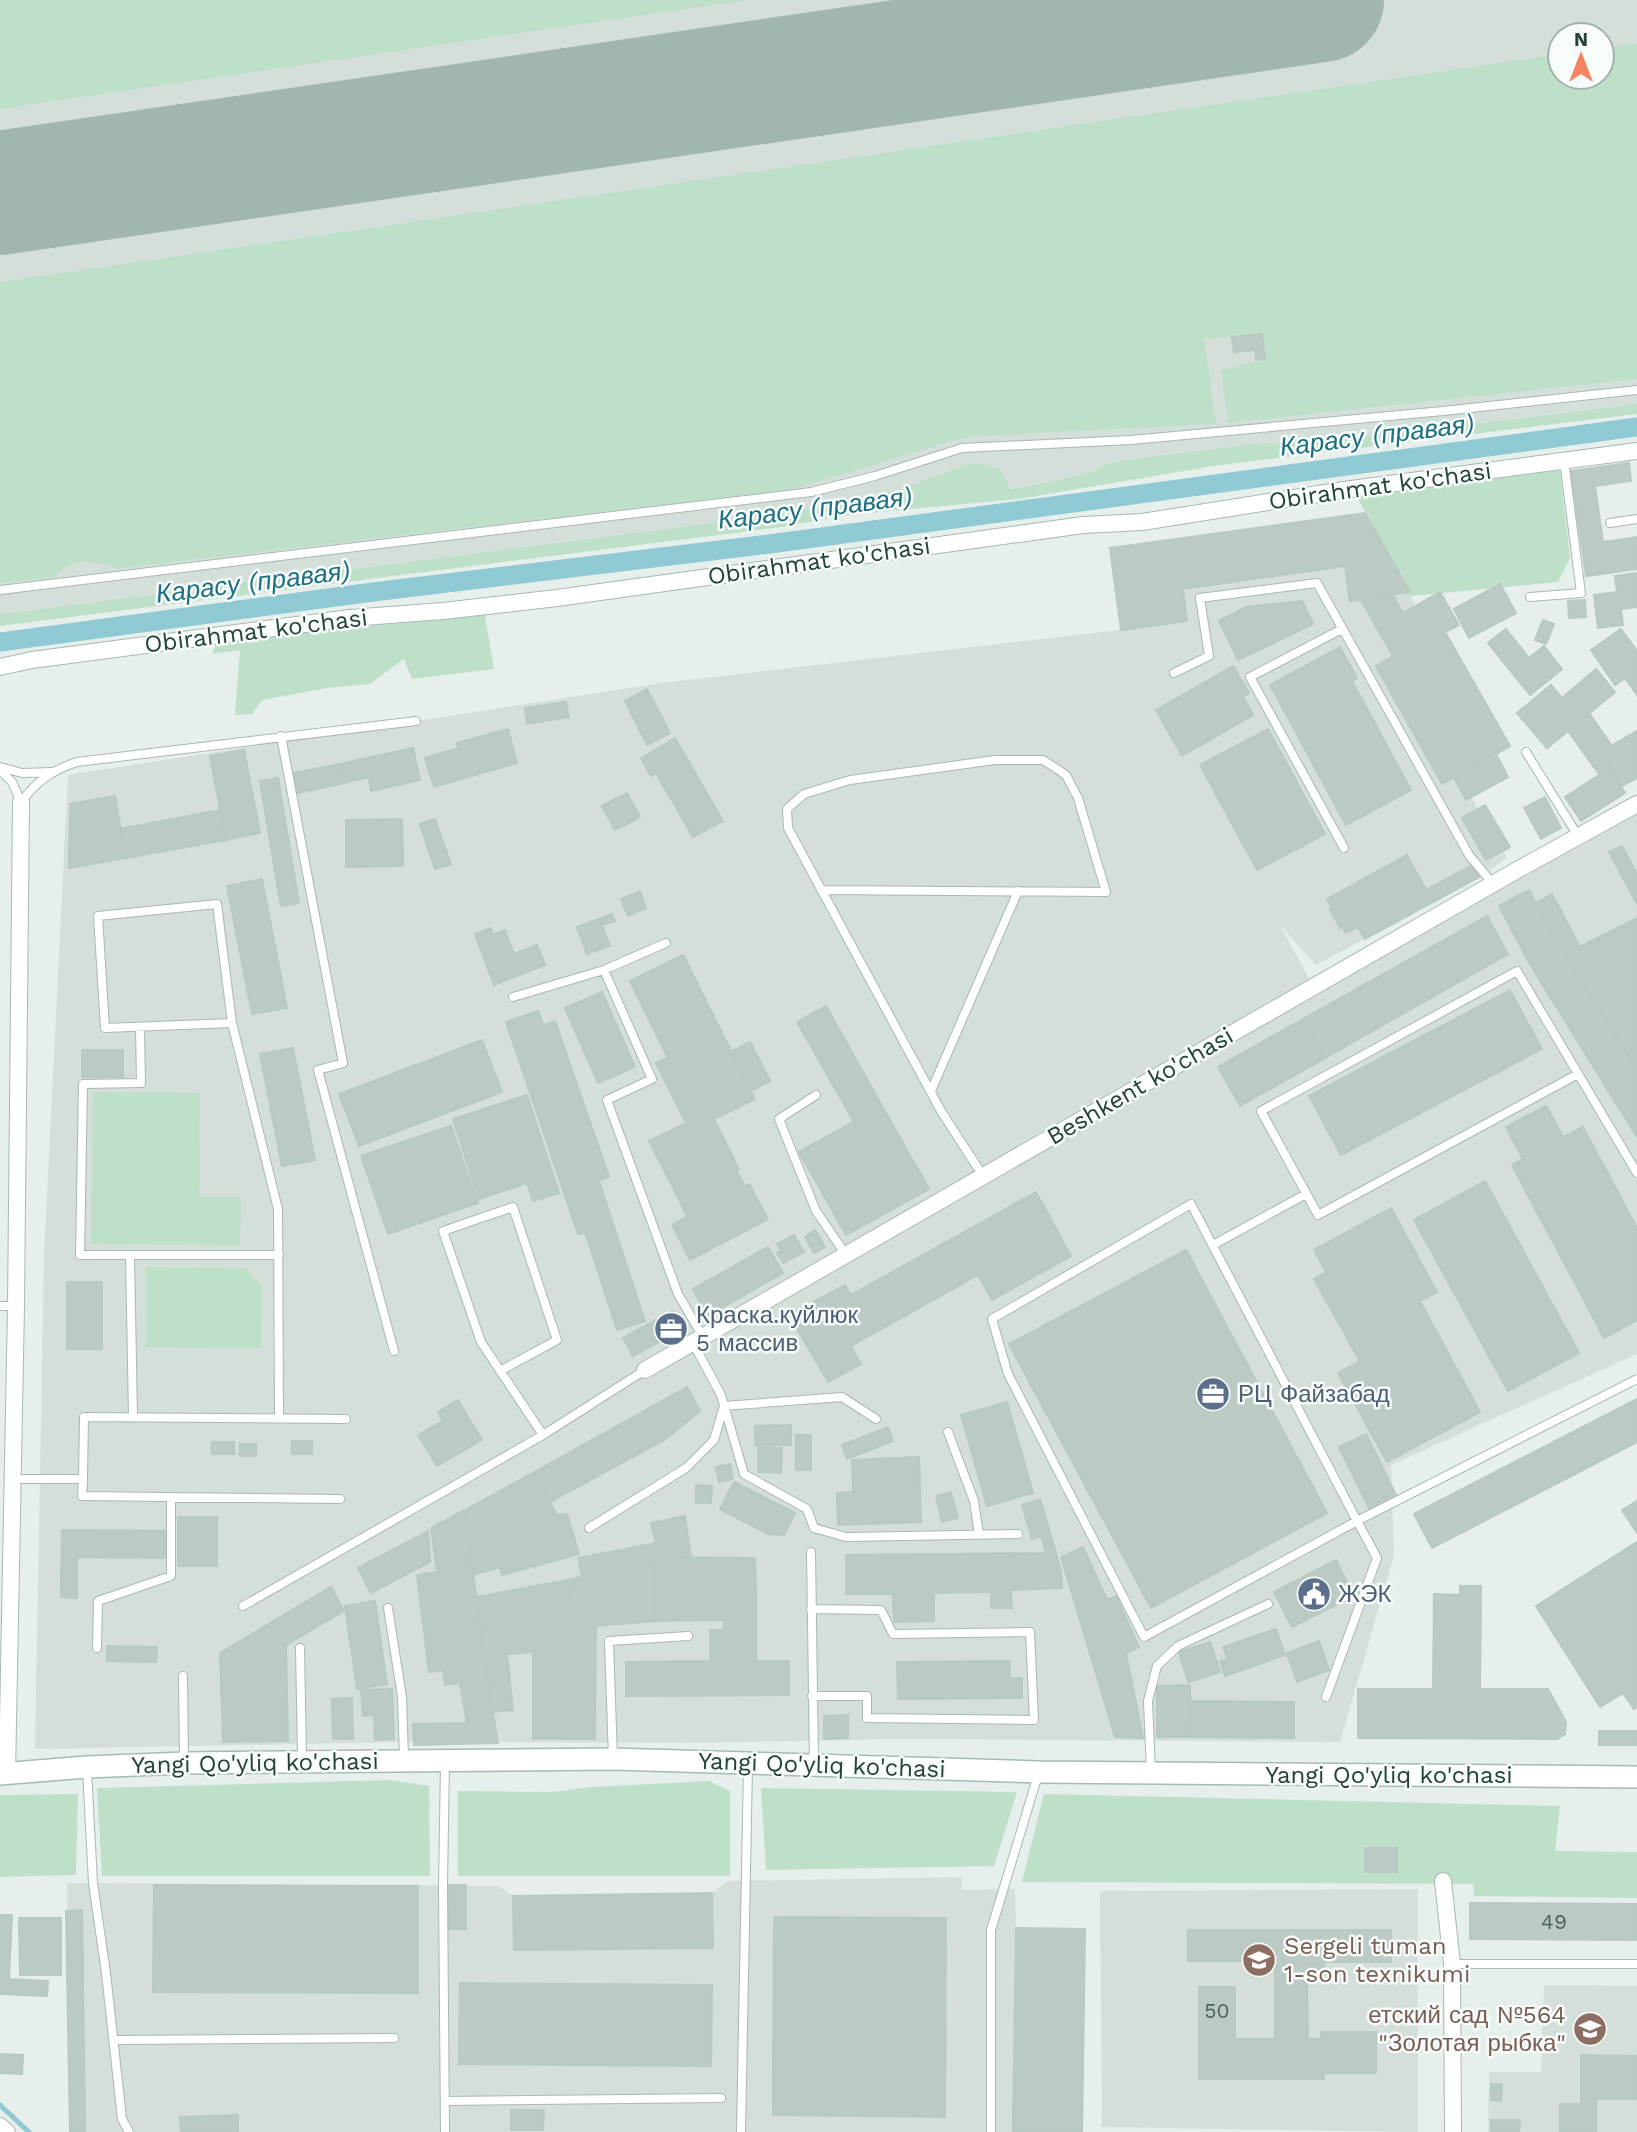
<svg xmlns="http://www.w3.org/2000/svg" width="1637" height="2132" viewBox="0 0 1637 2132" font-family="'Work Sans',sans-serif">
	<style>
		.built { fill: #d4dfda; fill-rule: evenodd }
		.green { fill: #bfe0c8 }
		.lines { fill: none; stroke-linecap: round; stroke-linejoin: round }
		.stream { stroke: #8ec9d4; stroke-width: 5 }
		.canal { stroke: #8ec9d4; stroke-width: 19 }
		.runway { stroke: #a2b6b0; stroke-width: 124 }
		.building { fill: #bbcac4; stroke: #b8c9c2; stroke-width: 2 }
		.lane-casing { stroke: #a8b8b2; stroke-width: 10 }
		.street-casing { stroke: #a8b8b2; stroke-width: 18 }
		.secondary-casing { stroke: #a4bbb3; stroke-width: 24 }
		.lane { stroke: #fff; stroke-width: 8 }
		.street { stroke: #fff; stroke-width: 16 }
		.secondary { stroke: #fff; stroke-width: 21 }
		.labels { text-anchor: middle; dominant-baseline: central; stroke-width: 5; stroke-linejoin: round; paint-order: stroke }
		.number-label { font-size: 21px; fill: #4a645c }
		.street-label { font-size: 24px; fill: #24423a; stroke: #f7fbf9 }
		.service-label { font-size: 24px; fill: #4e5e75; stroke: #f7fbf9; text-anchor: start }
		.education-label { font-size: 24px; fill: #785e54; stroke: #f7fbf9; text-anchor: start }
		.water-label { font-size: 26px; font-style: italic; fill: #1c6f80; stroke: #f7fbf9 }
	</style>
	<rect width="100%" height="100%" fill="#e6efeb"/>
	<path class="built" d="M0,0h1637v404l-257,31 -127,9 -115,14 -33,6 -11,7 -36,9 -49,9 -14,-23 -27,-2 -67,25 -48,12 -87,15 -766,98zM1560,35h42v42h-42z
		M1365,513l45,79 18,49 -30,18 62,119 47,80 -28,19 -163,88 -36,-40 30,55 327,-183v557l-246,111 3,90 -54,187 -440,-3 -210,4 -282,-1 -373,7 9,-495 24,-479 593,-92 460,-53 -11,-82z
		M962,1877v13l53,-1 1,39 69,1 -3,203h-1012l-3,-249 431,3 15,10 199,-3 15,-12z
		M1418,1889v243l-316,-5 -2,-236z
		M1544,1985l93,1v146h-149l1,-60h52z"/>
	<path class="green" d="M0,0h748l-748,109z
		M1637,43v336l-409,44 -7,-53 45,-11 -3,-26 -59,6 12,85 -237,12 -28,5 -106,33 -58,16 -671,79 -9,-5 -24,-3 -13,3 -18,14 -52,5v-301l1560,-228v23h42v-29z
		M1637,404v10l-424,52 -194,33 -172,16 -66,12 -781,99v-12l766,-98 87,-15 48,-12 67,-25h17l14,5 11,20 48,-9 36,-9 11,-7 33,-6 115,-14 127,-9z
		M1560,470l10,88 -12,24 -147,14 -54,-99z
		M485,615l9,54 -82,10 -8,-20 -34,25 -43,4 -65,12 -10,14 -17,1 5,-65 -28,4 5,-13z
		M93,1092l107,1 -1,104h42l-1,49 -149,-2z
		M146,1267l99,1 17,18 -1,62 -115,-1z
		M390,1780l39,6 1,90h-328l-5,-88z
		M709,1781l21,10v85h-272v-85l94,1 39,-5z
		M761,1788l256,4 -23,74 -228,4z
		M78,1794l-2,81 -76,2v-82z
		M1044,1794l516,12 -5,45 82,1v46l-163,-2 -1,-12 -451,-2z"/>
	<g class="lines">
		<path class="stream" d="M0,2105l29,27"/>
		<path class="canal" d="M0,642l373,-50 404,-49 860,-116"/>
		<path class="runway" d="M0,193l1322,-193"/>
	</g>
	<path class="building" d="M1262,334l3,25 -9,1 -1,-10 -21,2 -2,-15z
		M1629,463l2,18 -36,5 8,56 34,-5v32l-51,7 -15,-105z
		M1365,513l45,79 -60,9 -5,-35 -162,23 4,32 -66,9 -11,-82z
		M1637,573v34l-16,2 2,16 -25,3 -4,-33 23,-3 -2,-16z
		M1500,584l16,29 -47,25 -15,-29z
		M1440,592l19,33 -14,7 65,114 -68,38 -66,-118 17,-10 -32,-56 32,-5 10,18z
		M1585,600l1,17 -17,1 -1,-17z
		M1302,601l11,23 -75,36 -19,-39 27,-14z
		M1543,620l11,4 -8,20 -11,-4z
		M1506,629l23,29 15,-12 18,23 -32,26 -42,-52z
		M1621,629l16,22v19l-22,15 -24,-35z
		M1340,647l17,31 -70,38 -17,-31z
		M1233,666l16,27 -6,4 10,18 -71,41 -26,-46z
		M1596,669l19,23 -68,56 -30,-35 34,-28 11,13z
		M1637,670v25l-12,-17z
		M1352,681l59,109 -65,35 -59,-109z
		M647,689l23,44 -23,12 -22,-44z
		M566,702l3,15 -42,7 -2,-16z
		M1589,713l23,33 -10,5 9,15 -12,8 -31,-43z
		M508,729l9,34 -49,14 -11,-34z
		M1268,729l57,105 -68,36 -57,-105z
		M1637,731v47l-15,8 -20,-35z
		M675,738l48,83 -30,16 -37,-64 -5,3 -10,-18z
		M413,748l7,32 -49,11 -2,-14 -30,7 -4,-19z
		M459,748l9,29 -34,10 -9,-29z
		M244,750l16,83 -34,7 -16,-84z
		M1497,756l11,21 -42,23 -11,-21z
		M335,765l4,19 -41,9 -4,-20z
		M1610,768l15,25 -44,28 -16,-24z
		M278,778l21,125 -18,3 -21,-125z
		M627,793l13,24 -25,13 -13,-24z
		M115,796l11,62 -57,10 1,-64z
		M1545,797l16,31 -20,11 -17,-31z
		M1485,805l25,42 -24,13 -24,-42z
		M220,810l6,30 -100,18 -6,-29z
		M402,819l1,47 -57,1v-47z
		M435,819l16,45 -16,5 -15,-45z
		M1622,846l15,28v30l-28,-52z
		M1407,855l19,35 46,-25 7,12 -114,62 -7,-12 -12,6 -4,-7 -2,2 -10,-19 2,-1 -5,-9z
		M262,879l25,129 -35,6 -25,-128z
		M1529,890l35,65 73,114v68l-106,-171 -32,-60z
		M640,891l6,17 -18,8 -7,-17z
		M1552,894l28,53 -16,8 -28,-52z
		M612,914l3,7 -13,4 8,21 -23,8 -10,-27z
		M1487,916l21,38 -183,104 -22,-39z
		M1637,918v128l-10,6 -63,-97z
		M491,928l2,7 12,-5 9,24 23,-9 8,20 -51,20 -19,-51z
		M683,955l72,144 -65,32 -34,-68 12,-5 -38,-77z
		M1510,990l32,59 -201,106 -32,-59z
		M602,992l33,75 -37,16 -33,-75z
		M826,1006l56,100 -28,16 -57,-100z
		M538,1011l5,14 12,-4 54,156 -45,16 -58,-171z
		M1303,1019l22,39 -85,48 -22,-39z
		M482,1040l20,52 -143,54 -20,-52z
		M750,1042l20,39 -19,10 -20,-39z
		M1637,1046v23l-10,-17z
		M293,1048l22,112 -33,6 -22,-112z
		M82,1050h41v27h-41z
		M527,1095l32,98 -26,8 -6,-18 -48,16 -26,-80z
		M882,1106l47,83 -83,46 -47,-83z
		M1546,1106l17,31 20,-10 54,101v92l-33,18 -92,-173 11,-6 -17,-32z
		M714,1119l25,50 -60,30 -30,-58 37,-18 4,8z
		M451,1126l27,77 -90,31 -27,-78z
		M736,1170l9,17 -58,30 -8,-18z
		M599,1181l46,140 -28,9 -32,-98 -7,2 -14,-41z
		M1485,1181l94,172 -71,38 -94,-171z
		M749,1184l19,35 -78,41 -18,-35z
		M1036,1192l35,64 -79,44 -14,-25 -127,71 10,18 -33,18 -32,-55 7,-4 -6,-12 48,-26 6,10z
		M1391,1208l46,84 -17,9 60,111 -93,50 -49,-89 22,-12 -46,-82 12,-7 -12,-22z
		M815,1230l10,17 -11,6 -9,-16z
		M794,1235l10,17 -21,11 -6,-10 4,-2 -4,-7z
		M768,1247l15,26 -76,43 -14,-27z
		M1186,1250l141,263 -176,95 -142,-264z
		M67,1282h35v67h-35z
		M672,1311l10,18 -49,27 -10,-18z
		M687,1387l13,24 -34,28 -116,63 -17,-29z
		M1637,1399v19l-8,-15z
		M458,1400l24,40 -45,26 -19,-31 25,-14 -5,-9z
		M1007,1402l26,91 -46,13 -26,-91z
		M1629,1403l8,15v24l-205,106 -18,-34z
		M791,1425v20h-36v-19z
		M888,1427l5,14 -46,18 -5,-14z
		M1366,1434l31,63 -27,13 -31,-63z
		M796,1435h15v35h-15z
		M292,1441h20v13h-20z
		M212,1442h22v12h-22z
		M240,1444h16v12h-16z
		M758,1447l24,1 -1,25 -23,-1z
		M919,1457l2,65 -83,3 -1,-32 16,-1 -1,-32z
		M730,1464l3,15 -14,3 -3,-15z
		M533,1473l24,42 10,-1 12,40 -77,21 -2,-8 -27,8 -8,-65z
		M734,1482l61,31 -11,22 -16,-1 -48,-25z
		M696,1485l16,1 -1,17h-15z
		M951,1492l7,26 -16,4 -6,-26z
		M1040,1499l16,54h-10l-5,-17 -9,3 -10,-34z
		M1637,1501v32l-15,-23z
		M465,1510l22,170 -42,5 -2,-15 -14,2 -12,-97 20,-3 -6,-44z
		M685,1516l6,41h-36l-1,64 -58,5v-15h-24l-5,-31 15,-3 -4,-19 78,-15 -5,-20z
		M178,1517h39v49h-39z
		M62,1530l104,1v27l-89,-1v41l-16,-1z
		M428,1531l2,31 -59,31 -13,-25z
		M1637,1542v165l-3,2 -11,-16 -23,14 -64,-101z
		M1083,1547l24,53 9,-4 23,51 -13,6 17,85 -28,-1 -54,-180z
		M1046,1553h10l5,19 1,16 -51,2 1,18h-21v-16l-57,1v28l-40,1 -1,-28h-47v-39z
		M655,1557l100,1 1,36h-102z
		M1336,1560l18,36 -62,31 -18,-35z
		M567,1580l5,31 -1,37 -64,6 6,56 -21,2 -16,-115z
		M1460,1586h21l-1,103h68l18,33 -1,12 -8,5 -199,-1v-49h75l1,-95 26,1z
		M331,1587l13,24 -58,34 2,96 -65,1 -3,-89z
		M654,1594h102v67h-46v-31h14v-10l-70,1z
		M375,1601l12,83 -30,5 -12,-83z
		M572,1611h24l-1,128h-62v-87l38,-4z
		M1276,1629l9,26 -60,21 -5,-15 8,-2 -5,-12z
		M1319,1641l10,29 -32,12 -10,-29z
		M1210,1642l10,30 -32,10 -9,-30z
		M107,1646l50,1 -1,15 -49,-1z
		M710,1661h79v34l-163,1v-34z
		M1010,1661v17h12v20l-124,1 -1,-37z
		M487,1680l11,63 -84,2 -1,-21 54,-1 -7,-39z
		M1190,1685l1,52h-34v-51z
		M392,1689l2,50 -19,1 -1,-25 -11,1 -2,-26z
		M352,1698l1,41h-20l-1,-40z
		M1190,1701l104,1v36l-103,-1z
		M848,1715v23l-24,1v-23z
		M1599,1731h38v14h-38z
		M1365,1848h32v24h-32z
		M154,1885l264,1v107l-265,-1z
		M449,1885h17v44h-17z
		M712,1893l1,55 -199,2 -1,-54z
		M1470,1903l167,1v36l-167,-1z
		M82,1910l3,222h-15l-4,-221z
		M0,1915h12l-3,64 39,2 -1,15 -47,-2z
		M774,1917l172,1 -1,199 -172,-2z
		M19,1918h42v57h-41z
		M1016,1928l69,1 -3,203h-69z
		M1188,1930h203v32h-67v18h-17l1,59h13v-7h55v41h-52v6h-125v-92h36v52h40v-78h-87z
		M460,1983l252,2 -1,81 -252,-2z
		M0,2054l23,1 -1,19 -22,-1z
		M1581,2055l56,1v43h-41v33h-36v-28h21z
		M1491,2084h11l-1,17 -10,-1z
		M511,2110h33l-1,20h-32z
		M238,2115v17h-57l-1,-15z
		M1491,2120h29l-1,12h-28z"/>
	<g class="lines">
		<g class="lane-casing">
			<path id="lane" d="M1610,523l27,-4
				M0,590l811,-98 64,-16 87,-28 169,-8 312,-29 194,-21
				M1530,597l51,-4 -17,-133
				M1342,629l-92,48 94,171
				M1174,673l35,-17 -9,-58 117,-15 152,272 24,29
				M281,736l62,327 -25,7 76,281
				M1526,752l52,84
				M0,767l22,6 29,-1
				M0,770l12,12 9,20
				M21,802c15,-20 31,-32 56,-40l339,-41
				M822,890l284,2 -28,-94 -12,-23 -23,-15h-48l-145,20 -46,14 -17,15 1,19 153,283 42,65
				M604,970l48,109 -45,21 71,194 25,43
				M513,997l91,-27 62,-27
				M232,1023l-15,-119 -119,12 7,112 127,-5 46,186 1,209
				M1578,1074l-260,141 -57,-104 256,-140 120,202
				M931,1091l87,-200
				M816,1095l-37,24 37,92 30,44
				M1213,1245l93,-51
				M130,1255h-50l3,-171 58,-1 -1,-56
				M0,1306h16
				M693,1343l28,52 23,79 63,35 7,19 32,9 172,-3
				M500,1371l57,-31 -44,-133 -70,24 38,111 62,93
				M133,1417l-3,-162h149
				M948,1432l26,69 5,34
				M12,1479h71l1,-62 262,2
				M83,1479l-1,17 258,3
				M589,1528l97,-60 28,-28 10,-34 118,-9 34,22
				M811,1552l3,211
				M243,1606l300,-171 102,-65
				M388,1608l14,89 2,61
				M811,1609l70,1 12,24 137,-2 4,88 -167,-2v-22h-55
				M97,1648l1,-47 73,-25v-79
				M300,1648l2,111
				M183,1676l1,84
				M1326,1697l51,-139 -20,-37 -166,-317 -199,115 16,55 136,263 213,-116 280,-142
				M613,1759l-4,-118 79,-5
				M87,1769l6,114 13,90 16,146 7,13
				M1151,1772l-3,-71 9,-35 21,-20 90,-42
				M1452,1964h185
				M113,2040l281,-2
				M445,2101l276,-3
				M445,2132l-2,-247 2,-122
				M741,2132l7,-366
				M991,2132v-202l47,-155"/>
		</g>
		<g class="street-casing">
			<path id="street" d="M0,667l32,-7 318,-42 93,-7 114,-13 526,-73 59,-3 202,-32 293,-39
				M645,1370l874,-501 118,-65
				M7,1774l9,-468 5,-504
				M1443,1881l9,83 1,168
				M0,2126l7,6"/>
		</g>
		<g class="secondary-casing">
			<path id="secondary" d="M0,1774l86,-7 98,-4 429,-4 426,13 598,5"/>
		</g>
		<use href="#lane" class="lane"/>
		<use href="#street" class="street"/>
		<use href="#secondary" class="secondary"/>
	</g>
	<defs>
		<g id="office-disc" transform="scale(1.75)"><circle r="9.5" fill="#5c6f8a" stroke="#f7fbf9"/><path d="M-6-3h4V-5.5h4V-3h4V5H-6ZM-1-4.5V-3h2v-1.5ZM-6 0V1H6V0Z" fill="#fff"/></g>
		<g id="civic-disc" transform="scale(1.75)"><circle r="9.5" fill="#5c6f8a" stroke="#f7fbf9"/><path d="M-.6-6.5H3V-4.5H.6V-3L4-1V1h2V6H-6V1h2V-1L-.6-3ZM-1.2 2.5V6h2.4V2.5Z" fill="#fff"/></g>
		<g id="university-disc" transform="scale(1.75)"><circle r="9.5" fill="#8d6e63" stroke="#f7fbf9"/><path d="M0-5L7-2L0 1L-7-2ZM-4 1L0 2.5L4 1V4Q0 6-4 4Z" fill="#fff"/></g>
		<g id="school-disc" transform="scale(1.75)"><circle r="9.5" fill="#8d6e63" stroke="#f7fbf9"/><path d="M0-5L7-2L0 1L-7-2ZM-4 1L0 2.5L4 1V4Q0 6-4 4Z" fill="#fff"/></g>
	</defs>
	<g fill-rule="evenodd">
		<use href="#office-disc" x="671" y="1329"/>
		<use href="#office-disc" x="1213" y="1394"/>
		<use href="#civic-disc" x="1314" y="1594"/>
		<use href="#university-disc" x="1259" y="1960"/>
		<use href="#school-disc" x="1590" y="2029"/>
	</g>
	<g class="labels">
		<g class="number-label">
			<text x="1554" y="1921">49</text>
			<text x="1217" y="2010">50</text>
		</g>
		<g class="street-label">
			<text transform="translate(1380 486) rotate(-8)">Obirahmat ko'chasi</text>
			<text transform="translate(819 561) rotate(-8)">Obirahmat ko'chasi</text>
			<text transform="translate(256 631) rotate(-7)">Obirahmat ko'chasi</text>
			<text transform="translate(1140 1086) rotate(-30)">Beshkent ko'chasi</text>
			<text transform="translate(255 1763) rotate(-1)">Yangi Qo'yliq ko'chasi</text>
			<text transform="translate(822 1765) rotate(2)">Yangi Qo'yliq ko'chasi</text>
			<text x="1389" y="1775">Yangi Qo'yliq ko'chasi</text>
		</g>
		<g class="service-label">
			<text x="696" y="1315">Краска.куйлюк<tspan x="696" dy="28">5 массив</tspan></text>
			<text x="1238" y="1394">РЦ Файзабад</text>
			<text x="1338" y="1594">ЖЭК</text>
		</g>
		<g class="education-label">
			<text x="1284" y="1946">Sergeli tuman<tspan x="1284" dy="28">1-son texnikumi</tspan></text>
			<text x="1566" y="2015" text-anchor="end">етский сад №564<tspan x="1566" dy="28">"Золотая рыбка"</tspan></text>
		</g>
		<g class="water-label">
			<text transform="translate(1377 435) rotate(-7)">Карасу (правая)</text>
			<text transform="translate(815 508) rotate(-7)">Карасу (правая)</text>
			<text transform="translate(253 582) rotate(-7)">Карасу (правая)</text>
		</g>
	</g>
	<g transform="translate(1581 56)"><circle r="33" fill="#f7fbf9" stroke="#a3b1ad" stroke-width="2"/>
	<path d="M0-5L12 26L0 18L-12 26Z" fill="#f4845f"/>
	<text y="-10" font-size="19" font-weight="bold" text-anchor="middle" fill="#24423a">N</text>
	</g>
</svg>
